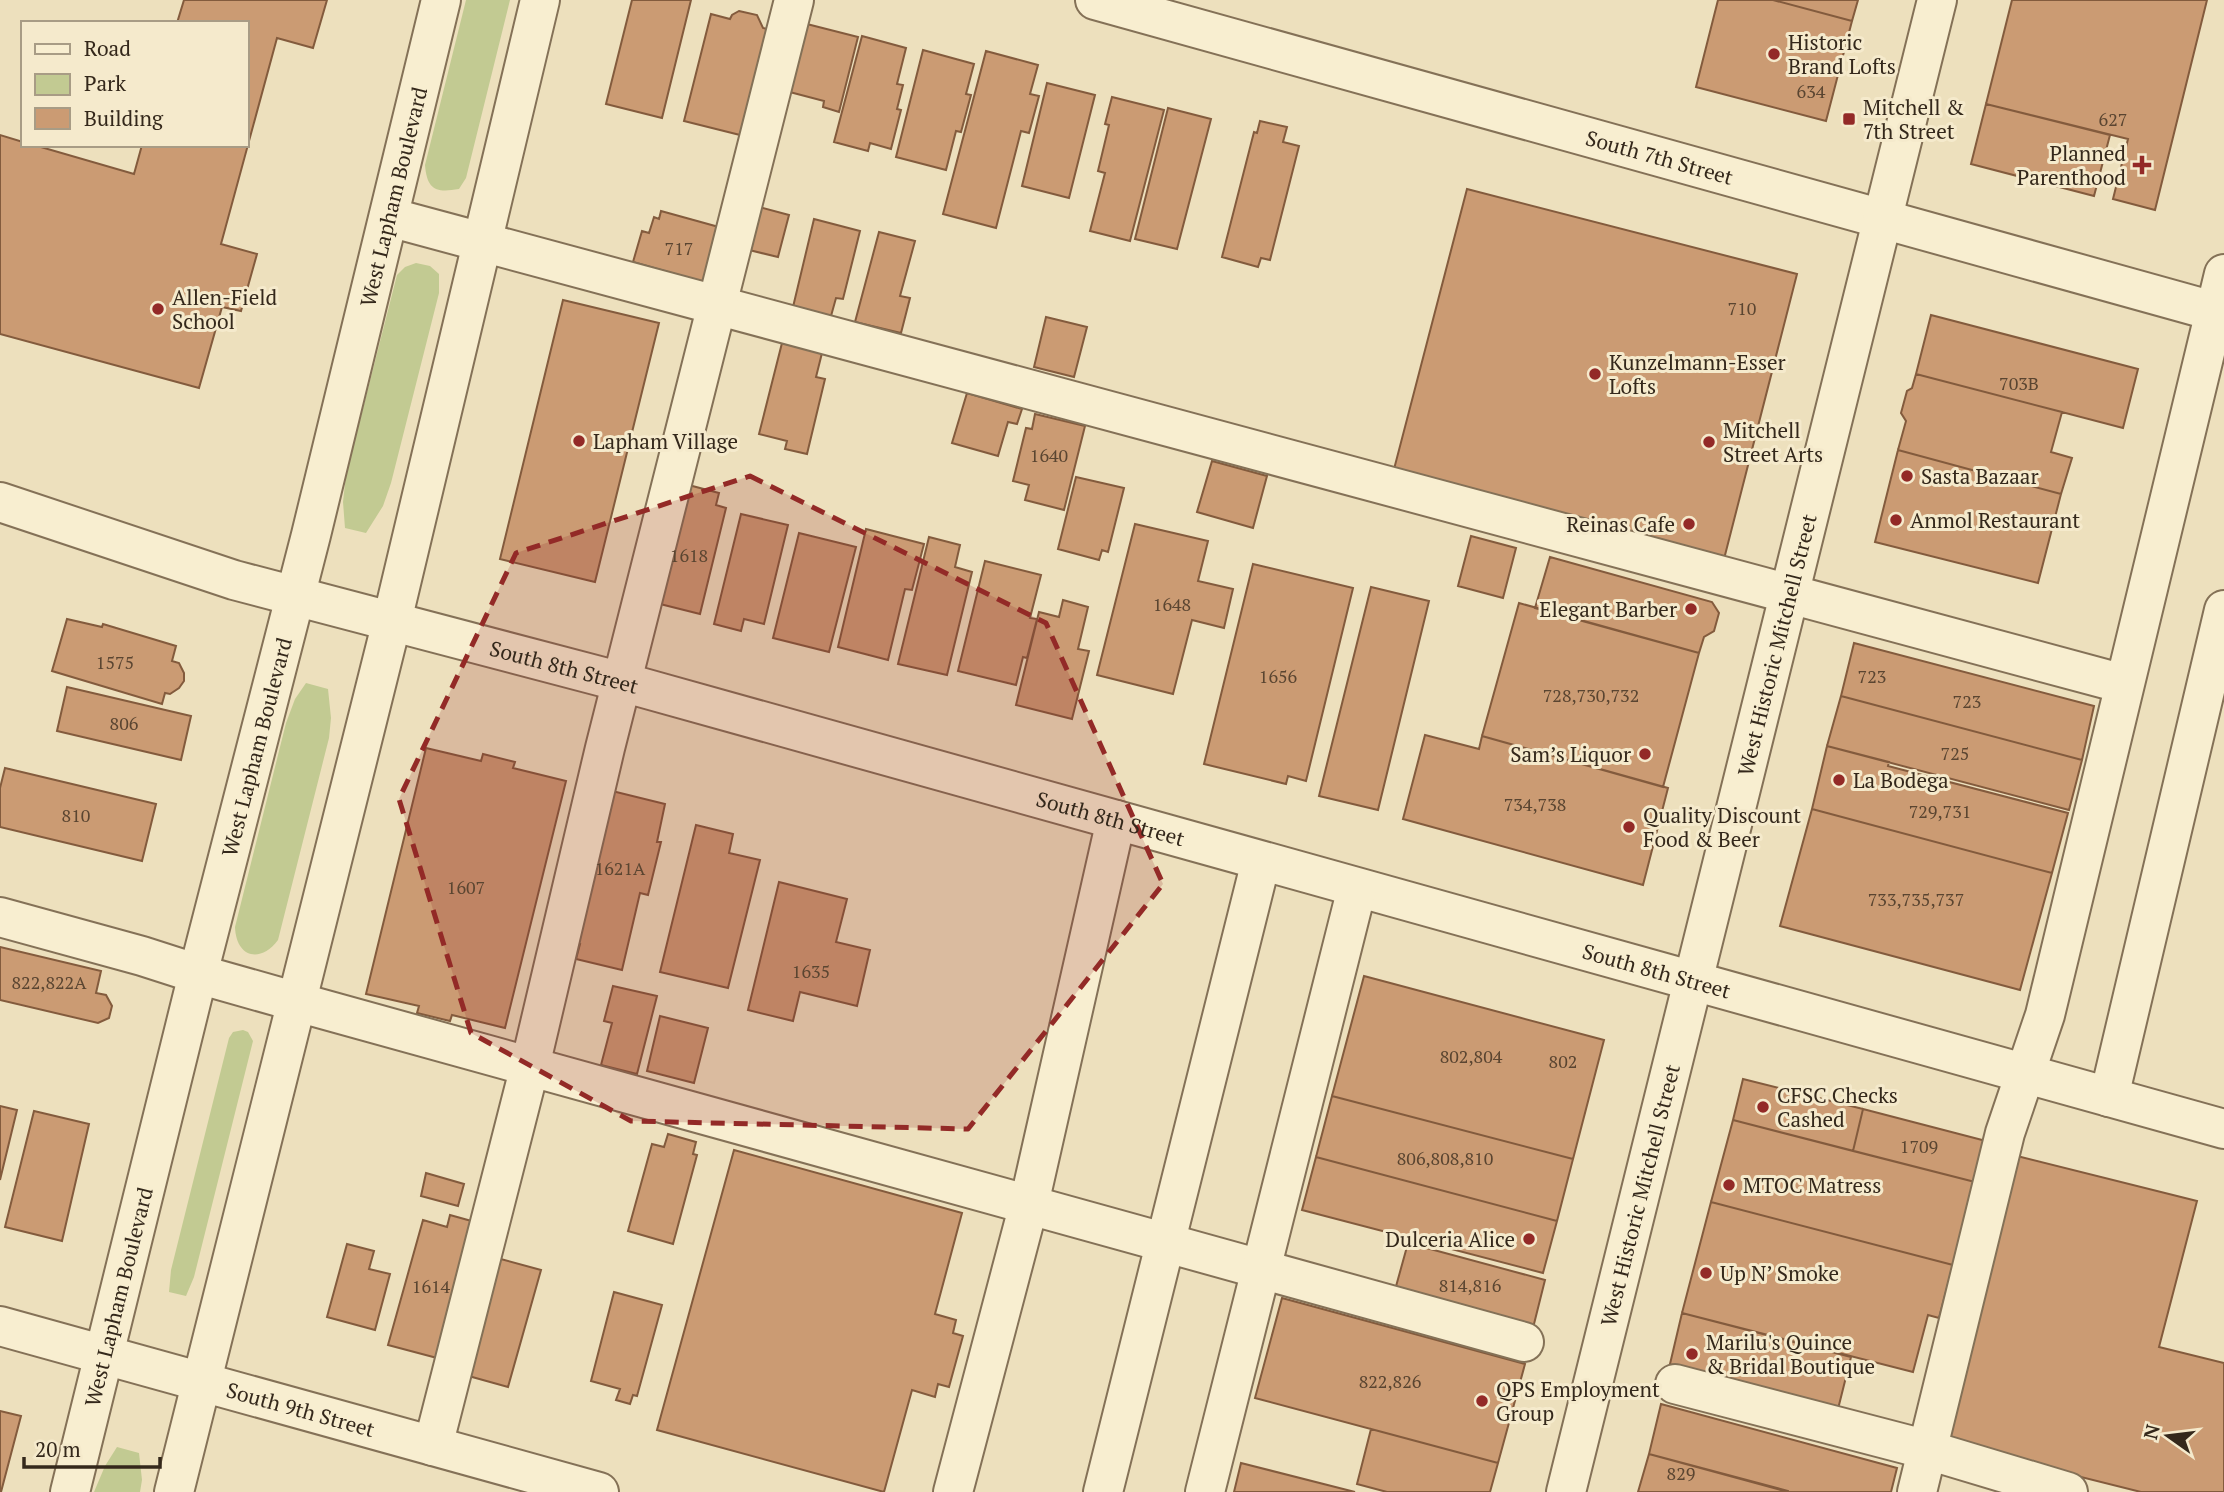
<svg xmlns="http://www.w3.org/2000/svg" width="2224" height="1492" viewBox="0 0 2224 1492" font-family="'PT Serif',serif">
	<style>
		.green { fill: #c2ca92 }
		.building { fill: #cb9b73; stroke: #835b3d; stroke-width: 2 }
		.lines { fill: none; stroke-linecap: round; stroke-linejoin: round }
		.minor-casing { stroke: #847157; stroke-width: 42 }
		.minor { stroke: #f8eed0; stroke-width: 38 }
		.marked { fill: #932a27; fill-opacity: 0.2; stroke: #932a27; stroke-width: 5; stroke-dasharray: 14 9; stroke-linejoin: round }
		.poi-dot { fill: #932a27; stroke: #f5eacc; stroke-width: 2.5 }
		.labels { text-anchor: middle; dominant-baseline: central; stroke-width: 6; stroke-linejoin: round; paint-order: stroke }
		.number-label { font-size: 18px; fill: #5a4531 }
		.poi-label { font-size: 21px; fill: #34281b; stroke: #f5eacc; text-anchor: start }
		.street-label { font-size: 21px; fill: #34281b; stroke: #f5eacc }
	</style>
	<rect width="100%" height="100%" fill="#ede0bd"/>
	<path class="green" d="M466,0h44l-44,178 -7,11c-23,4 -32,1 -34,-24z
		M416,263l14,3 9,8v19l-48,190 -8,23 -17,27 -21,-5 -2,-26 3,-27 51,-200 8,-8z
		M306,683l22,6 3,29 -2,20 -51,202c-18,24 -42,17 -43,-13l51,-204 9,-24z
		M243,1030l5,2 5,9 -59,236 -8,19 -17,-4 2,-22 58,-232 4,-6z
		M117,1447l22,6 3,27 -2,12h-46l11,-26z"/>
	<path class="building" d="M184,0h143l-14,48 -36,-10 -56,206 36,10 -16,57 -19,-4 -23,81 -199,-54v-199l23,7v3h11l100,29 8,-29h105v-122h-70z
		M632,0h59l-29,118 -56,-14z
		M1718,0h55l79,21 -26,100 -130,-34z
		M1773,0h85l-6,21z
		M2012,0h195l-52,210 -42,-11 15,-60 -142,-35z
		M739,11l18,4 6,13 4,1 -27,106 -56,-14 27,-107 19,5 2,-4z
		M799,22l59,15 -19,75 -16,-5 1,-6 -42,-11z
		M862,36l44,12 -9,36 6,1 -6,24 4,1 -10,39 -21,-6 -2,8 -34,-9z
		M923,50l51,14 -8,30 5,1 -10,37 -5,-1 -10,39 -50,-13z
		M986,51l52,14 -8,29 9,2 -10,37 -8,-2 -25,97 -53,-14z
		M1047,83l48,12 -26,103 -47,-12z
		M1112,97l52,13 -34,131 -40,-10 15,-58 -7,-2 11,-46 -4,-1z
		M1986,104l124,31 -16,61 -123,-32z
		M1168,108l43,11 -34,130 -42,-10z
		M1260,121l27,6 -4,15 16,4 -29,114 -9,-2 -3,9 -36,-10 32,-125 3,1z
		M1467,189l330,85 -73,285 -331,-86z
		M759,207l30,8 -11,42 -29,-7z
		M661,211l65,18 -16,55 -77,-22 9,-31 7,2 5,-16 5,2z
		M814,219l46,12 -17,68 -7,-1 -5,18 -38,-9z
		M879,232l36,9 -15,55 10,2 -9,35 -46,-11z
		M563,300l96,23 -64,259 -95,-23z
		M1931,315l207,54 -15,59 -207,-54z
		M1046,317l41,10 -13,50 -40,-10z
		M782,343l40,10 -6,24 9,2 -18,75 -22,-5 2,-8 -28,-7z
		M1916,374l146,38 -11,40 21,6 -11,36 -163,-44 8,-29 -5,-8 6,-22 5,-3z
		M967,393l55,16 -5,15 -9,-2 -10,34 -46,-13z
		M1035,414l50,12 -21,84 -39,-10 4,-15 -16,-4 13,-53 6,1z
		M1898,450l163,44 -23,89 -163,-41z
		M1212,461l55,15 -14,52 -56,-16z
		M1076,477l48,11 -16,64 -6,-2 -3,10 -41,-11z
		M681,483l38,10 -3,12 10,3 -26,106 -48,-12z
		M741,514l47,11 -24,99 -20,-5 -3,12 -27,-7z
		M1135,524l73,17 -10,40 35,8 -9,39 -32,-8 -19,74 -76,-19z
		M866,529l58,15 -12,46 -7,-1 -17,71 -50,-13z
		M799,533l57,14 -27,105 -56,-14z
		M1471,536l45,12 -13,50 -45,-12z
		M929,537l31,8 -5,22 17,5 -25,103 -49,-11z
		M1550,557l162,45 7,11 -5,18 -10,6 -5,16 -164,-45z
		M985,561l56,14 -11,43 7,1 -10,39 -4,-1 -7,28 -58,-14z
		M1253,564l100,24 -47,193 -18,-5 -2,8 -82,-20z
		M1371,587l58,14 -51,209 -59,-14z
		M1063,600l25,7 -10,42 11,2 -17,68 -56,-14 23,-93 20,5z
		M1519,603l180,50 -36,134 -181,-51z
		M67,619l35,8 1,-3 73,22 -4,15 7,2 5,10v8l-5,7 -9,6 -5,-1 -3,11 -110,-33z
		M1854,643l240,63 -12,54 -241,-64z
		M67,687l124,29 -10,44 -124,-29z
		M1841,696l241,64 -13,50 -242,-64z
		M1425,735l54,14 3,-13 186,52 -25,97 -240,-66z
		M1827,746l62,16 -1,4 180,47 -16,60 -240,-64z
		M426,748l55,13 2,-7 32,8 -2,6 53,13 -61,247 -53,-13 -2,6 -33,-8 2,-7 -53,-12z
		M5,768l151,36 -14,57 -142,-34v-39z
		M604,789l61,15 -8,38h4l-13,53 -8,-2 -18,77 -46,-11 4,-15 -13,-2z
		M1812,809l240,64 -32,117 -240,-64z
		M696,825l37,9 -4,19 31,7 -32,128 -68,-16z
		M779,882l68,17 -11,43 34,8 -13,56 -57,-14 -7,29 -45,-11z
		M0,947l101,24 -5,22 10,2 6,11 -3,12 -11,5 -98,-23z
		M1364,976l240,64 -31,119 -241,-63z
		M613,986l44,10 -20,78 -36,-9 11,-42 -8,-2z
		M660,1016l48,12 -14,55 -47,-12z
		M1743,1079l120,30 -10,42 -120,-31z
		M1332,1096l241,63 -16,62 -241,-64z
		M0,1106l17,4 -17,70z
		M1863,1109l123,32 -11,41 -122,-31z
		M34,1111l55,13 -27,117 -57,-14z
		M1733,1120l242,62 -22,83 -242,-63z
		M668,1134l28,8 -3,12 4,1 -24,89 -45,-13 24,-87 12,3z
		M734,1150l228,63 -27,101 21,6 -3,13 10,3 -14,51 -11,-3 -3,13 -23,-7 -28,102 -227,-62z
		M2013,1155l184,46 -38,146 65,16v129h-83l-200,-50z
		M1316,1157l241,64 -14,52 -241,-63z
		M426,1173l38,11 -6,22 -37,-10z
		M1711,1202l242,63 -14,53 -11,-3 -15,57 -231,-59z
		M450,1215l25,7 -38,136 -49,-13 35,-125 24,7z
		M1408,1243l137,37 -12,48 -138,-38z
		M347,1244l27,7 -5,18 21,5 -15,56 -48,-13z
		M497,1258l44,12 -33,117 -43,-12z
		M614,1292l48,13 -25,91 -4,-1 -3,9 -14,-4 4,-11 -29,-8z
		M1282,1298l243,66 -27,99 -243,-65z
		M1682,1313l169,44 -13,52 -168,-45z
		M1661,1404l236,64 -6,24h-103l-139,-38z
		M0,1411l21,5 -20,76h-1z
		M1371,1429l127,34 -8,29h-103l-30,-8z
		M1649,1454l139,37v1h-150z
		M1241,1463l114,29h-121z"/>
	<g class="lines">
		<g class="minor-casing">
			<g id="minor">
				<path id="s1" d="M1095,0l1129,314"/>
				<path d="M389,217l1735,467"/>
				<path id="s2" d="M0,502l234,78 388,102 1602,447"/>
				<path d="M0,917l142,39 56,18 99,28 1227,340"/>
				<path d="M2109,1097l115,-487"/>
				<path id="s3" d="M0,1326l599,166"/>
				<path d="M1675,1384l253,66 140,42"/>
				<path d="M433,1446l97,-380 75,-318 189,-748"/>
				<path id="s4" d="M70,1492l128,-518 113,-439 130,-535"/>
				<path d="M174,1492l218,-871 148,-621"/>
				<path d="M953,1492l76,-288 87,-384"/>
				<path d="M1103,1492l158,-631"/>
				<path d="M1205,1492l152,-604"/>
				<path id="s5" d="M1566,1492l371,-1492"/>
				<path d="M1917,1492l88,-359 40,-118 179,-741"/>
			</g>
		</g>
		<use href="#minor" class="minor"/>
	</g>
	<path class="marked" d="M750,476l296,147 117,261 -195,245 -337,-8 -160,-88 -72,-234 117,-246z"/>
	<g class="poi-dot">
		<circle cx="1774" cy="54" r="7"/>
		<rect x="1842" y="112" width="14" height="14" rx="3.5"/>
		<path d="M2138.5 154.5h7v7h7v7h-7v7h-7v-7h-7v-7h7z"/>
		<circle cx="158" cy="309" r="7"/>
		<circle cx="1595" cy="374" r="7"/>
		<circle cx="579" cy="441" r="7"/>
		<circle cx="1709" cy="442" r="7"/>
		<circle cx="1907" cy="476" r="7"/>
		<circle cx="1896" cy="520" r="7"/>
		<circle cx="1689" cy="524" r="7"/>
		<circle cx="1691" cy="609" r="7"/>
		<circle cx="1645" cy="754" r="7"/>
		<circle cx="1839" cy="780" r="7"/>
		<circle cx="1629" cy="827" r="7"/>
		<circle cx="1763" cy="1107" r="7"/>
		<circle cx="1729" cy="1185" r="7"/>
		<circle cx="1529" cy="1239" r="7"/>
		<circle cx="1706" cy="1273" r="7"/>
		<circle cx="1692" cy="1354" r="7"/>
		<circle cx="1482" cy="1401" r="7"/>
	</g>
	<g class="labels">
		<g class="number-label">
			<text x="1811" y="91">634</text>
			<text x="2113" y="119">627</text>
			<text x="679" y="248">717</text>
			<text x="1742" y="308">710</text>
			<text x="2019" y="383">703B</text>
			<text x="1049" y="455">1640</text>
			<text x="689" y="555">1618</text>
			<text x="1172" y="604">1648</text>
			<text x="115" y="662">1575</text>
			<text x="1278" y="676">1656</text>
			<text x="1872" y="676">723</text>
			<text x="1591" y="695">728,730,732</text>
			<text x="1967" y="701">723</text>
			<text x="124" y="723">806</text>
			<text x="1955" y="753">725</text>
			<text x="1535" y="804">734,738</text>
			<text x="1940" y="811">729,731</text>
			<text x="76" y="815">810</text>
			<text x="620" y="868">1621A</text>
			<text x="466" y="887">1607</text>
			<text x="1916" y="899">733,735,737</text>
			<text x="811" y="971">1635</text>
			<text x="49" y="982">822,822A</text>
			<text x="1471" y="1056">802,804</text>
			<text x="1563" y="1061">802</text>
			<text x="1919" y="1146">1709</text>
			<text x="1445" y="1158">806,808,810</text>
			<text x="1470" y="1285">814,816</text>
			<text x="431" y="1286">1614</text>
			<text x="1390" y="1381">822,826</text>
			<text x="1681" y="1473">829</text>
		</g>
		<g class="poi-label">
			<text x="1788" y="42">Historic<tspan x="1788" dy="24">Brand Lofts</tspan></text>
			<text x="1863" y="107">Mitchell &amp;<tspan x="1863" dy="24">7th Street</tspan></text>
			<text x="2126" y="153" text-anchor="end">Planned<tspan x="2126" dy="24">Parenthood</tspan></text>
			<text x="172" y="297">Allen-Field<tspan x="172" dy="24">School</tspan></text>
			<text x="1609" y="362">Kunzelmann-Esser<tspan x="1609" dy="24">Lofts</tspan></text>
			<text x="1723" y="430">Mitchell<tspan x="1723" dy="24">Street Arts</tspan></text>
			<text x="593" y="441">Lapham Village</text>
			<text x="1921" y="476">Sasta Bazaar</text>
			<text x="1910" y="520">Anmol Restaurant</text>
			<text x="1675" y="524" text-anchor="end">Reinas Cafe</text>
			<text x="1677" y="609" text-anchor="end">Elegant Barber</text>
			<text x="1631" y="754" text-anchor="end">Sam’s Liquor</text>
			<text x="1853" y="780">La Bodega</text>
			<text x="1643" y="815">Quality Discount<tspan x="1643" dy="24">Food &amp; Beer</tspan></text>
			<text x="1777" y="1095">CFSC Checks<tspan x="1777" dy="24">Cashed</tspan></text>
			<text x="1743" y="1185">MTOC Matress</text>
			<text x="1515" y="1239" text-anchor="end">Dulceria Alice</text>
			<text x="1720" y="1273">Up N’ Smoke</text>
			<text x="1706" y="1342">Marilu's Quince<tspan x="1706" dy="24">&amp; Bridal Boutique</tspan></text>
			<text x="1496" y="1389">QPS Employment<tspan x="1496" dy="24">Group</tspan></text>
		</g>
		<g class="street-label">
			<text stroke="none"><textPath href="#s1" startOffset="586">South 7th Street</textPath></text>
			<text stroke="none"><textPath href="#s4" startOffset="1335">West Lapham Boulevard</textPath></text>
			<text stroke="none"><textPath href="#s5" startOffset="873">West Historic Mitchell Street</textPath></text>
			<text stroke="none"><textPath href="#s2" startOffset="588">South 8th Street</textPath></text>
			<text stroke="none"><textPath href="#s4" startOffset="768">West Lapham Boulevard</textPath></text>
			<text stroke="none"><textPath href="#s2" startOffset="1155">South 8th Street</textPath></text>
			<text stroke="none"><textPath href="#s2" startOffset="1722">South 8th Street</textPath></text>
			<text stroke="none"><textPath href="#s5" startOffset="306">West Historic Mitchell Street</textPath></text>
			<text stroke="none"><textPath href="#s4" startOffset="201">West Lapham Boulevard</textPath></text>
			<text stroke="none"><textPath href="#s3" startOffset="312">South 9th Street</textPath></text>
		</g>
	</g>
	<rect x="21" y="21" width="228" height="126" fill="#f5eacc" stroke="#a89c85" stroke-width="2"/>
	<rect x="35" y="44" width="35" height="10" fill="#f8eed0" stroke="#a89c85" stroke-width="2"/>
	<text x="84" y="56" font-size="21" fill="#34281b">Road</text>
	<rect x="35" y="74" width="35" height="21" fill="#c2ca92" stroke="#a89c85" stroke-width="2"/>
	<text x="84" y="91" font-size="21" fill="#34281b">Park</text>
	<rect x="35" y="108" width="35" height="21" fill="#cb9b73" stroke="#a89c85" stroke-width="2"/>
	<text x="84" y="126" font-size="21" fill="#34281b">Building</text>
	<g transform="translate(2168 1436) rotate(284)" stroke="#f5eacc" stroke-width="5" paint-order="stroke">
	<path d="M0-5L12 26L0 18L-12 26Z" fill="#34281b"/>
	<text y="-10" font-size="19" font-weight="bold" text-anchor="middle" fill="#34281b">N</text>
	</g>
	<path d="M24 1457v10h136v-10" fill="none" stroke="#34281b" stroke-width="3.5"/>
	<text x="35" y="1457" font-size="21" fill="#34281b" stroke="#f5eacc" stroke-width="5" paint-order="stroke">20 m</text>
</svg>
